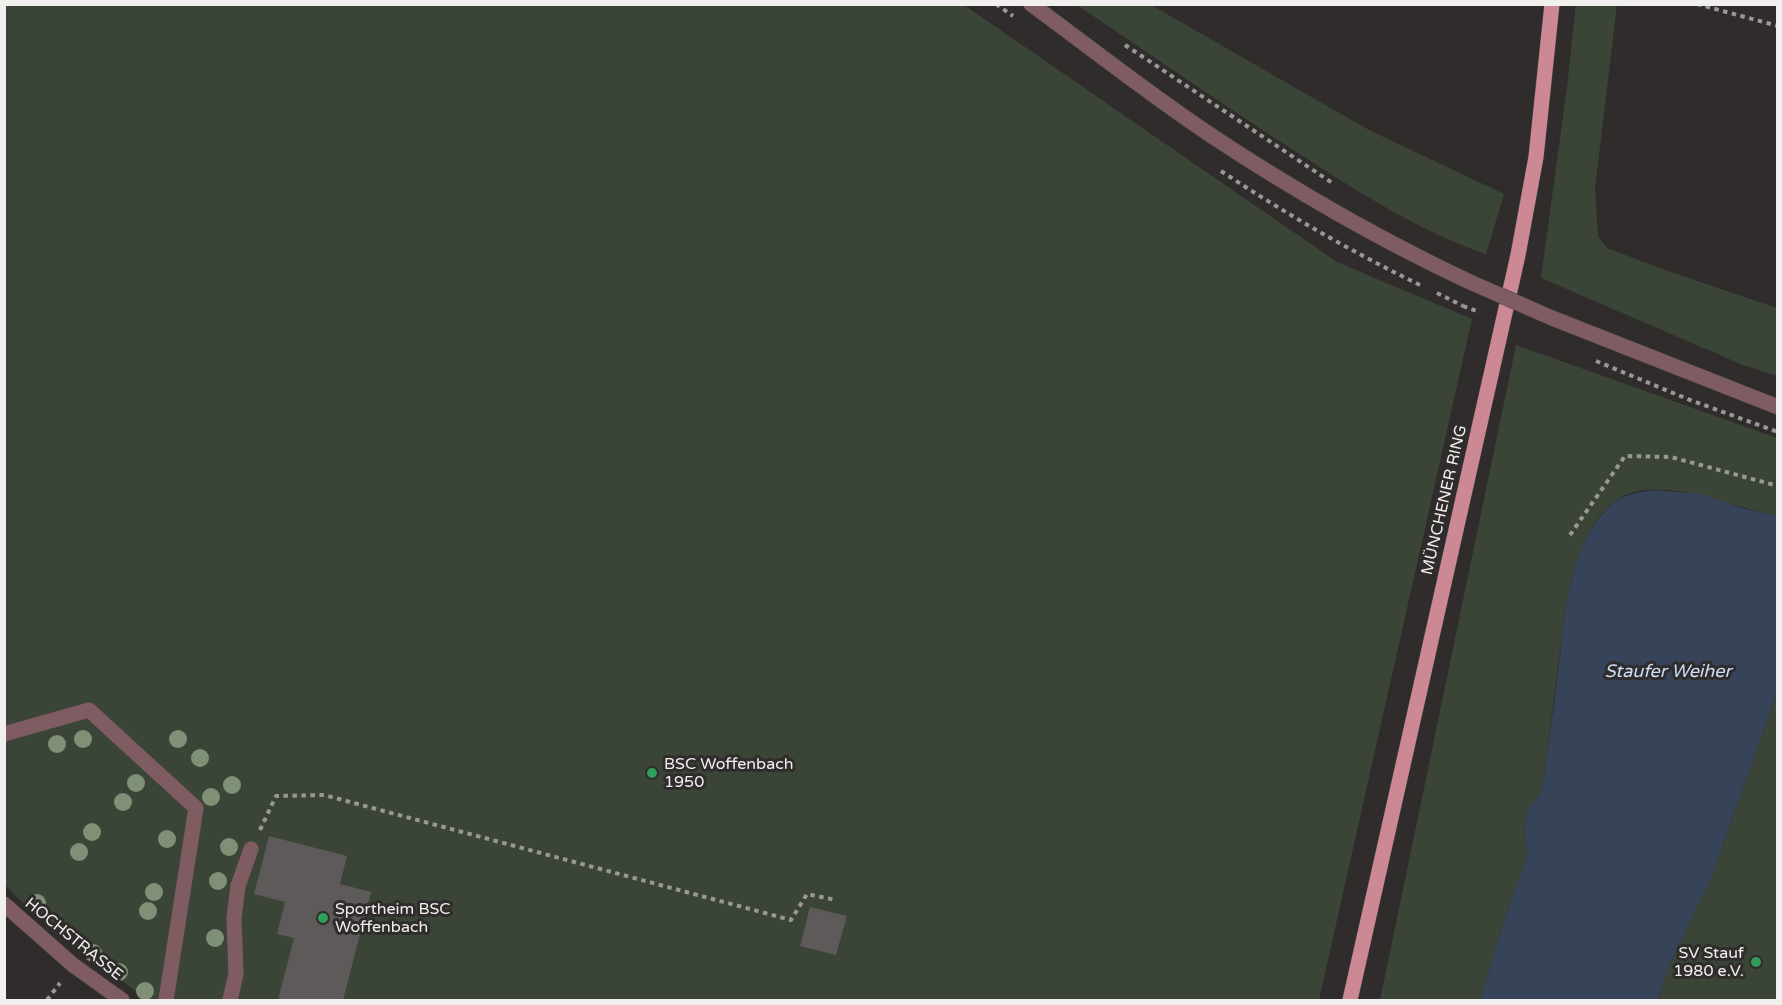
<svg xmlns="http://www.w3.org/2000/svg" width="1782" height="1005" viewBox="0 0 1782 1005" font-family="'Varela Round',sans-serif">
	<style>
		.green { fill: #3a4537 }
		.water { fill: #364359 }
		.building { fill: #5d5a59 }
		.lines { fill: none; stroke-linecap: round; stroke-linejoin: round }
		.minor-casing { stroke: #4a4746; stroke-width: 16 }
		.major-casing { stroke: #4a4746; stroke-width: 16 }
		.path { stroke: #9a9897; stroke-width: 4; stroke-dasharray: 4.5 4.5; stroke-linecap: butt }
		.minor { stroke: #7e5c62; stroke-width: 15 }
		.major { stroke: #cd8896; stroke-width: 15 }
		.minor-bridge-casing { stroke: #4a4746; stroke-width: 16; stroke-linecap: butt }
		.path-bridge { stroke: #9a9897; stroke-width: 4; stroke-dasharray: 4.5 4.5; stroke-linecap: butt }
		.minor-bridge { stroke: #7e5c62; stroke-width: 15 }
		.tree { fill: #7f9077 }
		.leisure-dot { fill: #2e9e5b; stroke: #2f2c2b; stroke-width: 2 }
		.labels { text-anchor: middle; dominant-baseline: central; stroke-width: 6; stroke-linejoin: round; paint-order: stroke }
		.street-label { font-size: 16px; fill: #f2f0ef; stroke: #2f2c2b }
		.poi-label { font-size: 16px; fill: #f2f0ef; stroke: #2f2c2b; text-anchor: start }
		.water-label { font-size: 18px; font-style: italic; fill: #cbddf8; stroke: #2f2c2b }
	</style>
	<rect width="100%" height="100%" fill="#2f2c2b"/>
	<path class="green" d="M4,5h960l373,257 135,57 -153,681h-1172l-115,-88 -27,-27z
		M1077,5h74l220,126 133,63 -18,60c-66,-22 -127,-62 -185,-99 -76,-49 -150,-100 -224,-150z
		M1576,5h41l-22,183 3,48 9,12 55,21 115,39v68l-34,-11 -202,-87 26,-191z
		M1516,345l261,93v78c-40,-8 -106,-36 -146,-23 -26,8 -42,37 -51,61 -13,30 -15,65 -20,97 -6,47 -12,94 -18,140l-14,18 -4,21 4,25 -22,60 -26,85h-100z
		M1777,693v307h-119l8,-27 46,-98z"/>
	<path class="water" d="M1657,490l47,5 42,14 31,7v177l-65,182 -46,98 -8,27h-178l26,-85 22,-60 -4,-25 4,-21 14,-18c5,-39 11,-79 16,-118 7,-54 9,-122 49,-164 13,-15 31,-17 50,-19z"/>
	<path class="building" d="M269,836l78,20 -7,28 31,8 -28,108h-65l16,-62 -17,-4 8,-32 -31,-8z
		M810,907l37,9 -11,39 -36,-9z"/>
	<g class="lines">
		<g class="minor-casing">
			<path id="minor" d="M1031,4c60,44 119,91 181,132 83,55 168,104 258,146
				M1552,318l226,89
				M4,734l85,-24 107,98 -30,192
				M4,904l69,61 49,35
				M230,1000l6,-26 -2,-56 4,-32 13,-37"/>
		</g>
		<g class="major-casing">
			<path id="major" d="M1350,1000l168,-745 18,-98 16,-153"/>
		</g>
		<path class="path" d="M996,4l17,12
			M1697,4l81,22
			M1125,45l209,139
			M1221,171c65,43 131,81 201,115
			M1437,293l26,13
			M1596,361l94,39 88,32
			M1570,535l55,-79 46,1 107,29
			M260,830l16,-34 48,-1 467,125 16,-26 29,6
			M47,1000l13,-17"/>
		<use href="#minor" class="minor"/>
		<use href="#major" class="major"/>
		<g class="minor-bridge-casing">
			<path id="minor-bridge" d="M1470,282l82,36"/>
		</g>
		<path class="path-bridge" d="M1463,306l16,6"/>
		<use href="#minor-bridge" class="minor-bridge"/>
	</g>
	<g class="tree">
		<circle cx="83" cy="739" r="9"/>
		<circle cx="178" cy="739" r="9"/>
		<circle cx="57" cy="744" r="9"/>
		<circle cx="200" cy="758" r="9"/>
		<circle cx="136" cy="783" r="9"/>
		<circle cx="232" cy="785" r="9"/>
		<circle cx="211" cy="797" r="9"/>
		<circle cx="123" cy="802" r="9"/>
		<circle cx="92" cy="832" r="9"/>
		<circle cx="167" cy="839" r="9"/>
		<circle cx="229" cy="847" r="9"/>
		<circle cx="79" cy="852" r="9"/>
		<circle cx="218" cy="881" r="9"/>
		<circle cx="154" cy="892" r="9"/>
		<circle cx="37" cy="903" r="9"/>
		<circle cx="148" cy="911" r="9"/>
		<circle cx="215" cy="938" r="9"/>
		<circle cx="93" cy="953" r="9"/>
		<circle cx="119" cy="972" r="9"/>
		<circle cx="145" cy="991" r="9"/>
	</g>
	<g class="leisure-dot">
		<circle cx="652" cy="773" r="6"/>
		<circle cx="323" cy="918" r="6"/>
		<circle cx="1756" cy="962" r="6"/>
	</g>
	<g class="labels">
		<g class="street-label">
			<text transform="translate(1444 500) rotate(-77)">MÜNCHENER RING</text>
			<text transform="translate(74 939) rotate(39)">HOCHSTRASSE</text>
		</g>
		<g class="poi-label">
			<text x="664" y="764">BSC Woffenbach<tspan x="664" dy="18">1950</tspan></text>
			<text x="335" y="909">Sportheim BSC<tspan x="335" dy="18">Woffenbach</tspan></text>
			<text x="1744" y="953" text-anchor="end">SV Stauf<tspan x="1744" dy="18">1980 e.V.</tspan></text>
		</g>
		<g class="water-label">
			<text x="1668" y="671">Staufer Weiher</text>
		</g>
	</g>
	<rect width="1782" height="1005" fill="none" stroke="#f2f0ef" stroke-width="12"/>
</svg>
